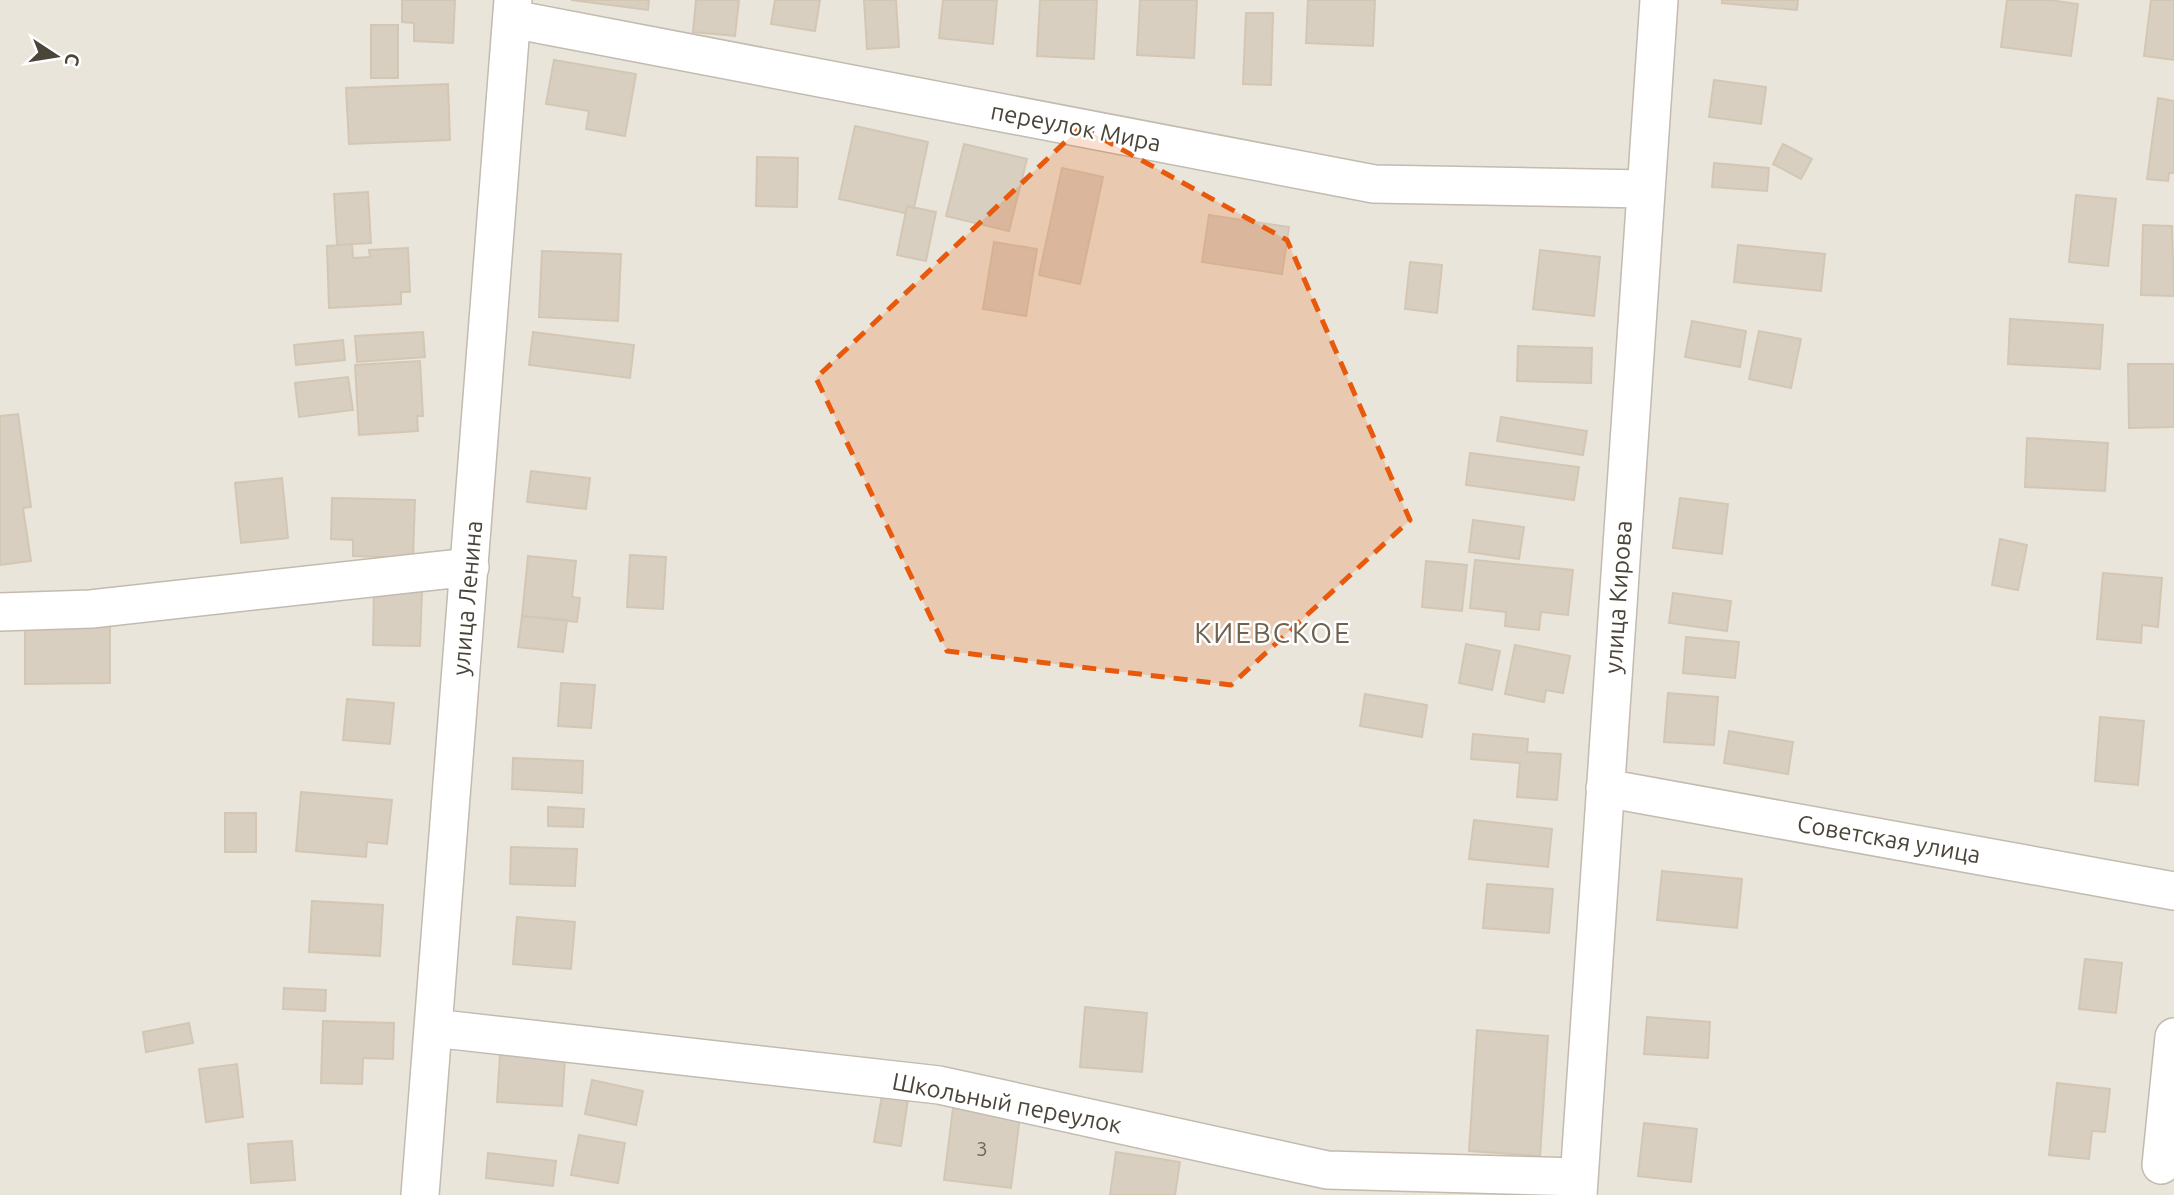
<svg xmlns="http://www.w3.org/2000/svg" width="2174" height="1195" viewBox="0 0 2174 1195" font-family="Ubuntu,sans-serif">
	<style>
		.residential { fill: #eae5da }
		.building { fill: #d8cfc1; stroke: #d3c7b4; stroke-width: 2 }
		.lines { fill: none; stroke-linecap: round; stroke-linejoin: round }
		.minor-casing { stroke: #c2bbae; stroke-width: 40 }
		.minor { stroke: #fff; stroke-width: 37 }
		.marked { fill: #e8590c; fill-opacity: 0.2; stroke: #e8590c; stroke-width: 5; stroke-dasharray: 14 9; stroke-linejoin: round }
		.labels { text-anchor: middle; dominant-baseline: central; stroke-width: 5; stroke-linejoin: round; paint-order: stroke }
		.number-label { font-size: 21px; fill: #6e675b }
		.street-label { font-size: 24px; fill: #4b4439; stroke: #fff }
		.quarter-label { font-size: 28px; letter-spacing: 2px; fill: #6e6250; stroke: #fff }
	</style>
	<rect width="100%" height="100%" fill="#f6f3ec"/>
	<path class="residential" d="M0,0h2174v1195h-2174z"/>
	<path class="building" d="M402,0h53l-2,43 -39,-2v-18l-12,-1z
		M571,0h78l-1,10z
		M696,0h43l-4,36 -42,-4z
		M775,0h45l-5,31 -44,-7z
		M864,0h32l3,47 -32,2z
		M943,0h54l-4,44 -54,-6z
		M1040,0h57l-3,59 -57,-3z
		M1140,0h57l-3,58 -57,-3z
		M1308,0h67l-2,46 -67,-3z
		M1722,0h76l-1,10 -75,-7z
		M2007,0h42l29,4 -7,52 -70,-9z
		M2151,0h23v60l-30,-4z
		M1246,13h27l-2,72 -28,-1z
		M371,25h27v53h-27z
		M554,60l82,14 -11,62 -39,-7 3,-18 -43,-7z
		M1714,80l52,7 -5,37 -52,-7z
		M448,84l2,56 -101,4 -3,-56z
		M2158,98l16,3v72h-5l-1,8 -21,-2z
		M855,126l73,16 -14,66 -7,-2 -2,7 -66,-14z
		M964,144l63,15 -18,72 -63,-15z
		M1783,144l29,15 -11,20 -28,-15z
		M757,157l41,1 -1,49 -41,-1z
		M1714,163l55,5 -2,23 -55,-4z
		M1062,168l41,9 -23,107 -41,-9z
		M368,192l3,51 -34,2 -3,-51z
		M2076,195l40,4 -8,67 -39,-4z
		M907,206l29,6 -10,49 -29,-6z
		M1209,215l80,12 -7,47 -80,-12z
		M2143,225l29,1 2,70 -33,-1z
		M994,242l43,7 -11,67 -43,-7z
		M352,244l1,14 17,-1 -1,-7 39,-2 2,44h-9v12l-72,4 -2,-62z
		M1738,245l87,9 -4,37 -87,-9z
		M1540,250l60,7 -6,59 -61,-7z
		M542,251l79,3 -3,67 -79,-4z
		M1410,262l32,3 -5,48 -32,-4z
		M2010,319l93,6 -3,44 -92,-5z
		M1692,321l54,10 -6,36 -55,-10z
		M1759,331l42,8 -10,49 -42,-9z
		M423,332l2,25 -68,5 -2,-26z
		M533,332l101,13 -4,33 -101,-13z
		M343,340l2,20 -49,5 -2,-20z
		M1518,346l74,2 -1,35 -74,-2z
		M420,361l3,55h-6l1,15 -59,4 -4,-70z
		M2128,364h46v63l-45,1z
		M348,377l5,33 -54,7 -4,-34z
		M18,414l13,93 -8,1 8,53 -31,4v-149z
		M1501,417l86,14 -4,24 -86,-14z
		M2027,438l81,5 -3,48 -80,-4z
		M1470,453l109,14 -5,33 -108,-15z
		M531,471l59,7 -4,31 -59,-7z
		M282,478l6,60 -47,5 -6,-60z
		M332,498l83,2 -2,58 -60,-2v-16l-22,-1z
		M1680,498l48,6 -6,50 -49,-6z
		M1473,520l51,7 -5,32 -50,-7z
		M2000,539l27,6 -9,45 -26,-5z
		M630,555l36,2 -3,52 -36,-2z
		M528,556l48,5 -4,36 8,1 -3,24 -55,-6z
		M1475,560l98,10 -5,45 -27,-3 -2,18 -34,-4 1,-14 -36,-4z
		M1426,561l41,4 -5,46 -40,-4z
		M2103,573l59,5 -4,49 -16,-2 -1,18 -44,-4z
		M374,590l48,1 -2,55 -47,-1z
		M1673,593l58,8 -4,30 -58,-8z
		M522,616l45,4 -4,32 -45,-5z
		M25,624h85v59l-85,1z
		M1686,637l53,5 -4,36 -52,-5z
		M1466,644l34,7 -8,39 -33,-7z
		M1515,645l55,11 -7,37 -17,-3 -2,12 -39,-8z
		M561,683l34,2 -4,43 -33,-2z
		M1668,693l50,4 -4,48 -50,-3z
		M1365,694l62,11 -5,32 -62,-11z
		M347,699l47,4 -4,41 -47,-4z
		M2100,717l44,4 -6,64 -43,-4z
		M1729,731l64,11 -5,32 -64,-11z
		M1473,734l55,5 -1,13 34,2 -4,46 -40,-3 3,-34 -49,-4z
		M513,758l70,3 -1,32 -70,-4z
		M301,792l91,8 -5,44 -20,-2 -1,15 -70,-6z
		M548,807l36,2 -1,18 -35,-1z
		M225,813h31v39h-31z
		M1474,820l78,9 -4,38 -79,-8z
		M511,847l66,2 -2,37 -65,-2z
		M1662,871l80,8 -5,49 -80,-8z
		M1487,884l66,5 -4,44 -66,-5z
		M312,901l71,4 -3,51 -71,-4z
		M517,917l58,5 -4,47 -58,-5z
		M2085,959l37,4 -6,50 -37,-4z
		M284,988l42,2 -1,21 -42,-2z
		M1085,1007l62,6 -5,59 -62,-5z
		M1647,1017l63,5 -2,36 -64,-4z
		M323,1021l71,2 -1,36 -30,-1 -1,26 -41,-1z
		M189,1023l4,20 -47,9 -3,-20z
		M1477,1030l71,6 -8,120 -71,-5z
		M500,1055l65,4 -3,47 -65,-4z
		M237,1064l6,53 -37,5 -7,-53z
		M592,1080l51,11 -7,34 -51,-11z
		M2057,1083l53,6 -5,43 -13,-1 -3,28 -40,-4z
		M882,1095l26,4 -7,47 -27,-4z
		M953,1108l67,8 -9,72 -67,-8z
		M1644,1123l53,6 -6,53 -53,-6z
		M579,1135l46,8 -7,40 -47,-8z
		M292,1141l3,39 -44,3 -3,-39z
		M1116,1152l64,10 -5,33h-65z
		M488,1153l68,8 -3,25 -67,-8z"/>
	<g class="lines">
		<g class="minor-casing">
			<path id="minor" d="M512,19l862,165 271,5
				M0,612l91,-3 379,-42
				M1605,788l569,103
				M433,1028l506,57 388,85 252,7
				M2161,1165l13,-128
				M420,1195l93,-1195
				M1578,1195l81,-1195"/>
		</g>
		<use href="#minor" class="minor"/>
	</g>
	<path class="marked" d="M1081,127l206,113 123,280 -179,165 -284,-34 -131,-273z"/>
	<g class="labels">
		<g class="number-label">
			<text x="982" y="1148">3</text>
		</g>
		<g class="street-label">
			<text transform="translate(1076 127) rotate(11)">переулок Мира</text>
			<text transform="translate(1618 597) rotate(-86)">улица Кирова</text>
			<text transform="translate(467 598) rotate(-85)">улица Ленина</text>
			<text transform="translate(1889 839) rotate(10)">Советская улица</text>
			<text transform="translate(1007 1103) rotate(11)">Школьный переулок</text>
		</g>
		<g class="quarter-label">
			<text x="1273" y="632">КИЕВСКОЕ</text>
		</g>
	</g>
	<g transform="translate(56 56) rotate(102)" stroke="#ffffff" stroke-width="5" paint-order="stroke">
	<path d="M0-5L12 26L0 18L-12 26Z" fill="#4b4439"/>
	<text y="-10" font-size="19" font-weight="bold" text-anchor="middle" fill="#4b4439">С</text>
	</g>
</svg>
